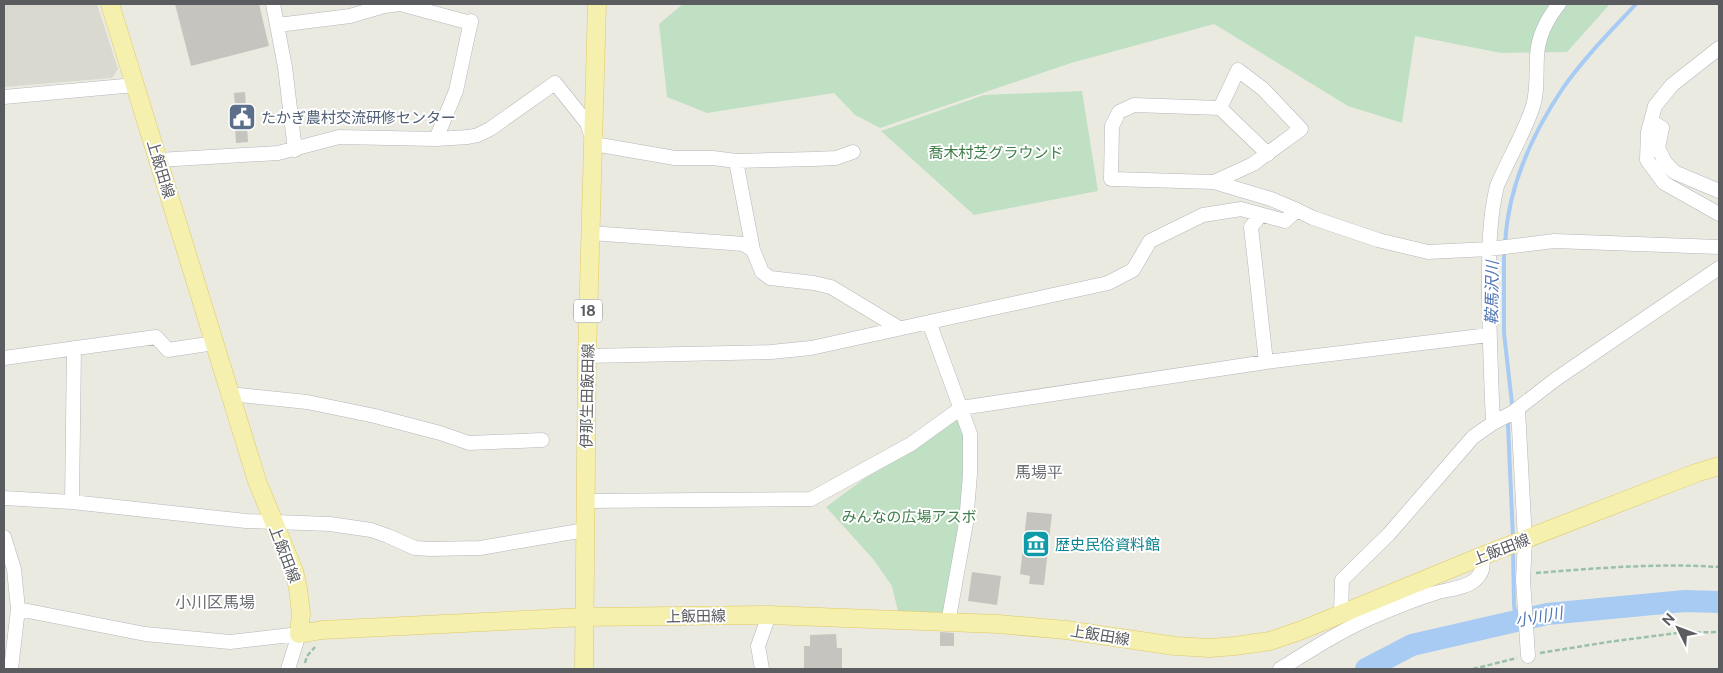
<svg xmlns="http://www.w3.org/2000/svg" width="1723" height="673" viewBox="0 0 1723 673" font-family="'Public Sans','Noto Sans JP',sans-serif">
	<style>
		.education { fill: #dad9d0 }
		.green { fill: #c0e0c4 }
		.lines { fill: none; stroke-linecap: round; stroke-linejoin: round }
		.stream { stroke: #a8cbf4; stroke-width: 4 }
		.river { stroke: #a8cbf4; stroke-width: 22 }
		.building { fill: #c6c4be }
		.minor-casing { stroke: #b4b6ba; stroke-width: 15 }
		.major-casing { stroke: #dfc966; stroke-width: 19 }
		.path { stroke: #9ac0a9; stroke-width: 2.5; stroke-dasharray: 5 2.5; stroke-linecap: butt }
		.minor { stroke: #fff; stroke-width: 14 }
		.major { stroke: #f5f0ad; stroke-width: 18 }
		.labels { text-anchor: middle; dominant-baseline: central; stroke-width: 4; stroke-linejoin: round; paint-order: stroke }
		.shield { fill: #fff; stroke: #8c8d90; stroke-width: 1 }
		.shield-label { font-size: 14px; font-weight: bold; fill: #5a5c60 }
		.service-label { font-size: 15px; fill: #4e5e75; stroke: #fff; text-anchor: start }
		.park-label { font-size: 15px; fill: #3d7c47; stroke: #fff }
		.street-label { font-size: 15px; fill: #5a5c60; stroke: #fff }
		.culture-label { font-size: 15px; fill: #0d838f; stroke: #fff; text-anchor: start }
		.water-label { font-size: 16px; font-style: italic; fill: #4f76b3; stroke: #fff }
		.neighbourhood-label { font-size: 16px; fill: #6b6e72; stroke: #fff }
	</style>
	<rect width="100%" height="100%" fill="#ebeae1"/>
	<path class="education" d="M4,4h93l21,65 -6,9 -108,9z"/>
	<path class="green" d="M683,4h927l-43,48 -66,1 -86,-17 -13,87 -54,-17 -134,-82 -143,39 -191,65 -25,-13 -21,-22 -127,20 -40,-16 -8,-73z
		M1082,91l16,100 -124,24 -93,-84 103,-36z
		M960,412l10,24 -22,187 -49,-7 -7,-30 -19,-27 -47,-52 85,-63z"/>
	<g class="lines">
		<path class="stream" d="M1505,244c3,-56 27,-110 58,-156 21,-30 48,-57 73,-84
			M1504,251v82l8,71 -1,5
			M1509,418l-1,7 5,113
			M1513,550l1,54 2,17"/>
		<path class="river" d="M1366,669l46,-24 135,-31 138,-13 34,1"/>
	</g>
	<path class="building" d="M175,4h84l10,42 -78,20z
		M245,92l1,16h6l1,17h-6l1,17 -12,1 -1,-16h-3l-1,-19h4l-1,-15z
		M1027,512l25,2 -8,71 -15,-1 1,-8 -10,-2z
		M972,572l29,4 -4,29 -29,-4z
		M940,632l14,1v13h-14z
		M836,634l1,14h5v21h-38v-23h6v-11z"/>
	<g class="lines">
		<g class="minor-casing">
			<path id="minor" d="M273,4l12,63 10,83
				M278,25l72,-9 34,-10 16,-2 71,19
				M1719,48l-47,37 -17,21 -7,26 -1,28 17,23 55,31
				M4,97l131,-12
				M1651,121l11,7 -4,20 7,14 9,10 45,19
				M436,139l20,-48 15,-70
				M1268,154l-48,-46 -86,-3 -15,7 -7,14 -1,53 103,3 57,17 26,11
				M158,160l120,-7 61,-16 97,2 32,-2 10,-2 12,-6 65,-46 32,40 7,21 81,14h38l23,3 78,-2 22,-1 17,-6
				M736,161l17,89 9,22 8,6 44,5 17,4 68,41
				M1214,182l39,-18 48,-35 -38,-40 -25,-19 -18,38
				M1260,216l-9,11 15,135
				M590,233l141,10 12,1 10,6
				M929,322l41,112v40l-4,49 -18,100
				M587,356l184,-4 40,-4 297,-65 25,-13 17,-29 53,-26 38,-6 44,12 12,-11 16,8 65,22 50,12 61,-3 65,-8 165,6
				M4,358l152,-21 12,13 46,-7
				M230,394l77,8 68,14 65,17 29,10 73,-3
				M1518,409l7,131 -2,40 5,76
				M1493,423c-2,-47 -4,-92 -4,-138 0,-33 0,-67 8,-99 11,-26 26,-51 35,-77 6,-16 4,-36 5,-53 1,-20 10,-37 22,-52
				M4,498l68,4 174,19 84,3 41,6 17,6 27,12 15,1 50,-1 105,-18
				M585,501l226,-2 100,-55 50,-36 305,-46 223,-27
				M72,502l2,-154
				M4,537l10,32 4,40 -7,60
				M18,609l127,25 85,8 69,-8 -11,35
				M1341,613l1,-33 47,-46 84,-97 20,-14 19,-10 44,-34 163,-111
				M762,669l-4,-23 11,-31
				M1280,669c31,-19 63,-40 97,-54 19,-8 38,-16 58,-22 13,-4 29,-4 40,-13 8,-7 9,-15 7,-24"/>
		</g>
		<g class="major-casing">
			<path id="major" d="M110,4l147,477 37,90 4,17 3,25 -2,21 23,-4 263,-13 184,-2 229,9 68,6 109,16 35,2 25,-2 35,-5 32,-11 180,-74 214,-83 23,-7
				M584,669l3,-313 10,-352"/>
		</g>
		<path class="path" d="M1536,573c61,-5 122,-10 183,-6
			M1540,653l68,-11 69,-9 42,-1
			M305,663l2,-7 8,-9
			M1473,669l44,-11"/>
		<use href="#minor" class="minor"/>
		<use href="#major" class="major"/>
	</g>
	<defs>
		<g id="civic-square" transform="scale(1.4375)"><rect x="-9" y="-9" width="18" height="18" rx="4" fill="#5c6f8a" stroke="#fff"/><path d="M-.6-6.5H3V-4.5H.6V-3L4-1V1h2V6H-6V1h2V-1L-.6-3ZM-1.2 2.5V6h2.4V2.5Z" fill="#fff"/></g>
		<g id="museum-square" transform="scale(1.4375)"><rect x="-9" y="-9" width="18" height="18" rx="4" fill="#0f9aa8" stroke="#fff"/><path d="M0-6L6-3V-2H-6V-3ZM-5-1h2V3h-2ZM-1-1h2V3h-2ZM3-1h2V3H3ZM-6 4H6V6H-6Z" fill="#fff"/></g>
	</defs>
	<g fill-rule="evenodd">
		<use href="#civic-square" x="242" y="117"/>
		<use href="#museum-square" x="1036" y="544"/>
	</g>
	<g class="labels">
		<rect class="shield" x="574" y="299.5" width="28" height="23" rx="4"/>
		<g class="shield-label">
			<text x="588" y="311">18</text>
		</g>
		<g class="service-label">
			<text x="261" y="117">たかぎ農村交流研修センター</text>
		</g>
		<g class="park-label">
			<text x="996" y="152">喬木村芝グラウンド</text>
			<text x="909" y="516">みんなの広場アスボ</text>
		</g>
		<g class="street-label">
			<text transform="translate(161 169) rotate(73)">上飯田線</text>
			<text transform="translate(587 396) rotate(-89)">伊那生田飯田線</text>
			<text transform="translate(1501 549) rotate(-21)">上飯田線</text>
			<text transform="translate(285 554) rotate(69)">上飯田線</text>
			<text transform="translate(696 616) rotate(-1)">上飯田線</text>
			<text transform="translate(1100 635) rotate(9)">上飯田線</text>
		</g>
		<g class="culture-label">
			<text x="1055" y="544">歴史民俗資料館</text>
		</g>
		<g class="water-label">
			<text transform="translate(1492 293) rotate(-89)">鞍馬沢川</text>
			<text transform="translate(1539 617) rotate(-10)">小川川</text>
		</g>
		<g class="neighbourhood-label">
			<text x="1039" y="472">馬場平</text>
			<text x="215" y="602">小川区馬場</text>
		</g>
	</g>
	<rect width="1723" height="673" fill="none" stroke="#5a5c60" stroke-width="10"/>
	<g transform="translate(1678 628) rotate(312)" stroke="#ffffff" stroke-width="4" paint-order="stroke">
	<path d="M0-4L9 19L0 12L-9 19Z" fill="#5a5c60"/>
	<text y="-8" font-size="14" font-weight="bold" text-anchor="middle" fill="#5a5c60">N</text>
	</g>
</svg>
